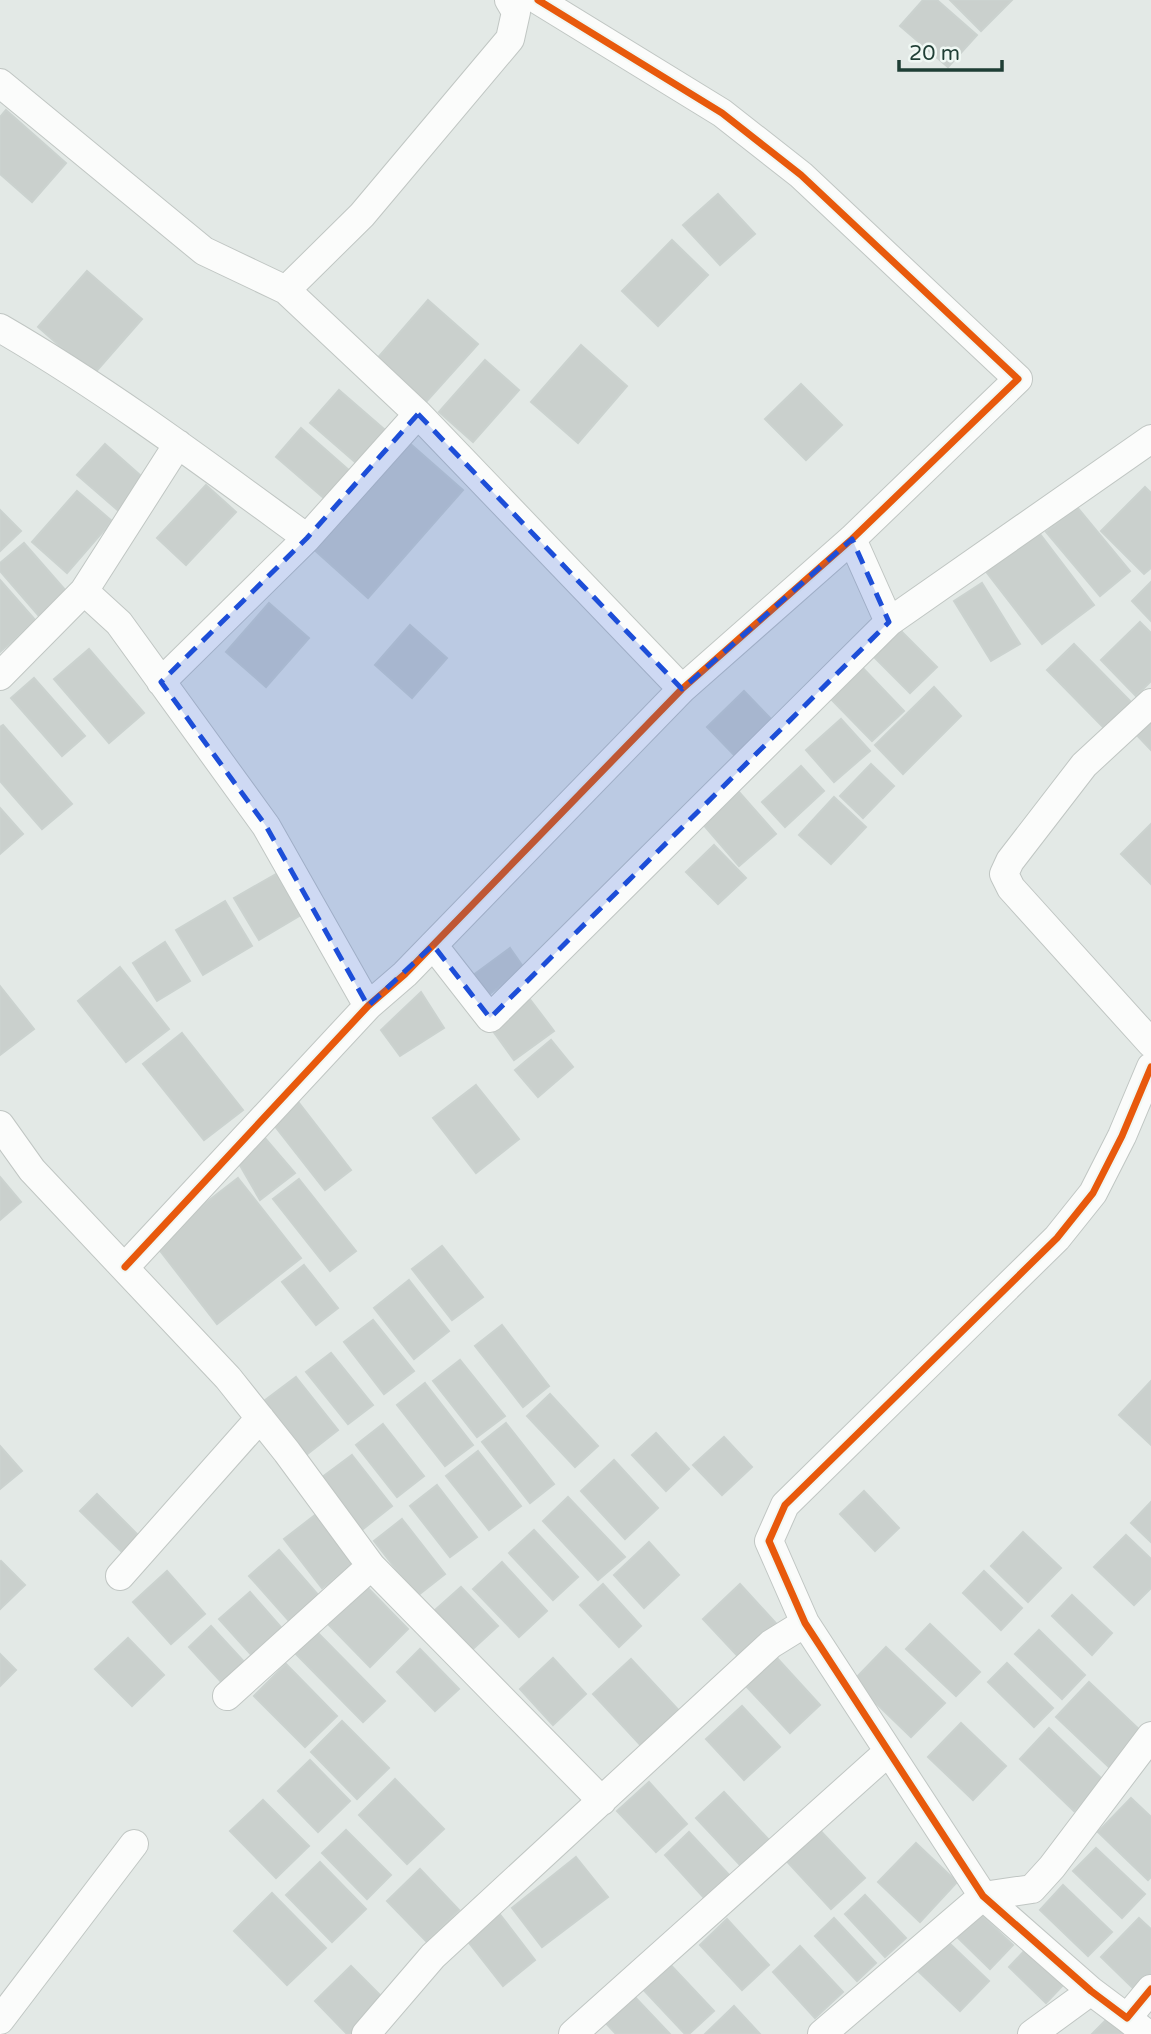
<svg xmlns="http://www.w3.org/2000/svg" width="1151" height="2034" viewBox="0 0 1151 2034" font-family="'Varela Round',sans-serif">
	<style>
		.building { fill: #cad0cd; stroke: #cbd2cf; stroke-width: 2 }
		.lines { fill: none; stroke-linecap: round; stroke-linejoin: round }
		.minor-casing { stroke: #c0c6c3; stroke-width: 30 }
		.minor { stroke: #fbfcfb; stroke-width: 28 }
		.cycleway-casing { stroke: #f0f8f4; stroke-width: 11 }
		.cycleway { stroke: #e8590c; stroke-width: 7 }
		.marked { fill: #1d4ed8; fill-opacity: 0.2; stroke: #1d4ed8; stroke-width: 5; stroke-dasharray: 14 9; stroke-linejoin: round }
	</style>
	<rect width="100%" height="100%" fill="#e3e9e6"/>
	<path class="building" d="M923,0h14l40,35 -29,32 -48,-41z
		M950,0h62l-31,31z
		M6,110l60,53 -34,39 -32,-28v-57z
		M718,194l37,40 -35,31 -37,-40z
		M672,240l36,35 -50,51 -36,-35z
		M87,271l55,48 -49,56 -55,-48z
		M428,300l50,44 -53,59 -49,-43z
		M581,345l46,41 -49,57 -47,-41z
		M485,360l34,30 -46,52 -34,-30z
		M801,384l41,41 -36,35 -41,-41z
		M339,390l52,45 -29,33 -52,-45z
		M301,428l49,43 -25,28 -49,-42z
		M406,440l57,50 -95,108 -57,-51z
		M105,444l43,38 -27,31 -44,-38z
		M206,485l30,27 -50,53 -29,-27z
		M1145,487l6,6v75l-7,6 -43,-43z
		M77,491l35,30 -45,52 -35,-31z
		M1077,507l53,64 -30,25 -54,-64z
		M0,510l21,21 -21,20z
		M1037,530l57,75 -52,39 -58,-75z
		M24,543l49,56 -28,24 -45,-52v-8z
		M0,580l36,41 -36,31z
		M1151,582v39l-19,-20z
		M982,583l38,61 -29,17 -37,-60z
		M269,603l40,35 -43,49 -40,-35z
		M1140,622l11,11v48l-15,15 -35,-36z
		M410,625l37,33 -35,40 -37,-33z
		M900,630l37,37 -27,26 -37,-37z
		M1074,644l60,61 -27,26 -60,-61z
		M89,649l55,64 -35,30 -55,-64z
		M859,664l45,47 -32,30 -45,-46z
		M34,678l51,58 -23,20 -51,-58z
		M934,687l27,29 -58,58 -28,-29z
		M744,691l31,32 -37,36 -31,-32z
		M1151,714v36l-18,-19z
		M841,719l29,32 -36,31 -28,-32z
		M3,725l69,79 -30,25 -42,-48v-54z
		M871,764l23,22 -31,32 -23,-22z
		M801,766l23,25 -39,36 -23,-25z
		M739,792l37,42 -37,32 -37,-43z
		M834,797l32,30 -35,37 -32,-29z
		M0,808l23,26 -23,20z
		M1151,824v60l-30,-30z
		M714,845l32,33 -28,26 -32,-32z
		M276,874l25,41 -42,25 -25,-42z
		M225,901l27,45 -49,29 -27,-45z
		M165,942l25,39 -33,20 -24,-38z
		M510,948l14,20 -37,28 -15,-20z
		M120,967l49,62 -43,33 -48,-61z
		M0,986l34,43 -34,26z
		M421,992l23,36 -44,28 -19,-26z
		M529,998l25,33 -40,29 -24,-33z
		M182,1033l61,77 -39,30 -61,-76z
		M551,1040l22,27 -35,30 -23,-27z
		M476,1085l43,54 -43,34 -43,-55z
		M296,1099l55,71 -26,20 -55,-70z
		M264,1137l31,36 -35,27 -22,-38z
		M0,1177l21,25 -21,18z
		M238,1178l63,80 -84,66 -63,-81z
		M299,1179l57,72 -26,20 -57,-72z
		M442,1246l41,51 -31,23 -40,-51z
		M304,1265l34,43 -22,17 -34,-43z
		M409,1280l40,51 -35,28 -40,-51z
		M373,1320l41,51 -30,23 -40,-52z
		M502,1325l47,61 -26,21 -48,-61z
		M331,1353l42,52 -25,19 -42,-52z
		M460,1360l45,56 -28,21 -44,-56z
		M296,1377l42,53 -32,25 -42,-54z
		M1151,1381v64l-32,-30z
		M425,1383l48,62 -28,21 -48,-61z
		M550,1394l48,52 -23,21 -48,-51z
		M506,1423l48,61 -24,19 -48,-61z
		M383,1424l41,52 -27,21 -41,-52z
		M656,1433l33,36 -23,22 -34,-36z
		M724,1437l28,30 -30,28 -29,-30z
		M0,1446l22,25 -22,18z
		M478,1451l43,55 -32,24 -43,-54z
		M352,1455l40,51 -34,27 -41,-52z
		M614,1460l44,48 -33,31 -44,-48z
		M437,1485l40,52 -27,20 -40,-51z
		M864,1491l35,37 -24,23 -35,-37z
		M97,1494l42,42 -16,17 -43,-42z
		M568,1497l57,60 -27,23 -55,-59z
		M1151,1502v40l-20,-19z
		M319,1512l38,50 -35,26 -38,-49z
		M402,1519l43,55 -28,22 -43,-55z
		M534,1530l44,47 -25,23 -44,-47z
		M1023,1532l38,36 -33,34 -37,-36z
		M1126,1535l25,24v29l-17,17 -40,-38z
		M649,1542l30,33 -35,33 -30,-33z
		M279,1550l40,46 -29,26 -41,-46z
		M1,1561l24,24 -25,24v-47z
		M502,1562l45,49 -28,26 -46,-48z
		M167,1571l38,43 -34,30 -38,-42z
		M984,1571l38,37 -21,22 -38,-37z
		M364,1584l44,45 -38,38 -44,-45z
		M603,1584l38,42 -22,21 -39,-42z
		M740,1584l43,47 -36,35 -44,-47z
		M461,1587l37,39 -35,32 -37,-40z
		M250,1592l36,41 -30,27 -37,-41z
		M1072,1595l40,38 -20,22 -40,-39z
		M930,1624l50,48 -24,24 -50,-47z
		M211,1626l36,39 -22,21 -36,-39z
		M1039,1630l46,45 -23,24 -47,-45z
		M317,1632l68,69 -22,21 -68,-69z
		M128,1638l36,37 -32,31 -37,-37z
		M886,1647l59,56 -34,34 -58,-56z
		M420,1649l39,40 -24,22 -38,-39z
		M0,1654l16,16 -16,16z
		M553,1658l33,36 -33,31 -33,-36z
		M777,1658l43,47 -30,28 -44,-47z
		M631,1659l53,57 -38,35 -53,-57z
		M1007,1663l46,45 -19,19 -46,-45z
		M286,1664l51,52 -32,31 -51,-51z
		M1089,1682l55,52 -34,34 -54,-51z
		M742,1706l38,41 -36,33 -38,-41z
		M342,1721l47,47 -32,31 -46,-47z
		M961,1723l45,43 -33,34 -45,-43z
		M1049,1728l55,53 -30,30 -54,-52z
		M310,1760l40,41 -32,31 -40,-41z
		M395,1779l49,50 -37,35 -48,-49z
		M649,1782l38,42 -31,28 -39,-41z
		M724,1792l45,48 -28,26 -45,-48z
		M1131,1798l20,19v60l-3,3 -50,-48z
		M263,1800l46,46 -33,32 -46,-47z
		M815,1825l50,53 -34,31 -49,-53z
		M346,1830l45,45 -24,24 -45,-46z
		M689,1832l42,45 -25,23 -41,-45z
		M916,1843l41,39 -37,40 -42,-40z
		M1096,1848l49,46 -23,24 -49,-47z
		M576,1857l32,40 -66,50 -30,-39z
		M320,1862l46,47 -34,33 -46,-47z
		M420,1869l39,41 -32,32 -40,-41z
		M1063,1885l49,47 -24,24 -48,-46z
		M272,1893l54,55 -39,37 -53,-54z
		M865,1895l41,43 -21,19 -40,-43z
		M495,1908l40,52 -32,26 -41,-52z
		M975,1909l38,36 -23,24 -38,-37z
		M834,1918l42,45 -19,18 -42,-45z
		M1139,1918l12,11v46l-15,16 -35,-34z
		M727,1919l42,46 -27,25 -42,-45z
		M946,1940l43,41 -29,30 -43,-41z
		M800,1946l43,46 -28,26 -42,-46z
		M1028,1947l37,36 -19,20 -37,-36z
		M665,1959l49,52 -25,23h-4l-47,-50z
		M351,1966l35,35 -35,33h-4l-32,-33z
		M632,1994l38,40h-54l-13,-14z
		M734,2006l26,28h-55z
		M1110,2016l19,18h-37z"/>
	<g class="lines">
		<g class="minor-casing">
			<path id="minor" d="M0,83l204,168 82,39 132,124 264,275
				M286,290l76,-75 148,-176 6,-27 -7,-12
				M0,328c107,62 207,137 307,210
				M852,539l37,83
				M84,591l35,32 147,203 102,180
				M0,676l84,-85 94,-147
				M161,682l146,-144 111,-124
				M1151,703l-67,62 -74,96 -6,13 7,14 140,155
				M433,945l57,73 399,-396 262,-183
				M1151,1067l-29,69 -29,57 -36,45 -272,267 -16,36 36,82 178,273 108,95 36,27 24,-29
				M0,1125l32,45 196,208 59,74 84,114 231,235
				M125,1267l243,-261 37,-32 277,-285 170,-150 166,-160 -217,-204 -79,-62 -184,-113
				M120,1576l140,-158
				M227,1696l144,-130
				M1127,2018l20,16
				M0,2020l134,-176
				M366,2034l67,-78 338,-312 34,-21
				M573,2034l315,-282
				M822,2034l161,-138 49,-7 20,-22 99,-131
				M1032,2034l59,-43"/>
		</g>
		<use href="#minor" class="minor"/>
		<g class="cycleway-casing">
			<path id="cycleway" d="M1151,1067l-29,69 -29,57 -36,45 -272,267 -16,36 36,82 178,273 108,95 36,27 24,-29
				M125,1267l243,-261 37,-32 277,-285 170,-150 166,-160 -217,-204 -79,-62 -184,-113"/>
		</g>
		<use href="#cycleway" class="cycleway"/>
	</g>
	<path class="marked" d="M418,414l264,275 170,-150 37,83 -399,396 -57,-73 -65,61 -102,-180 -105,-144 146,-144z"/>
	<path d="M899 60v10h103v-10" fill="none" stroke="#1f3e35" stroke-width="3.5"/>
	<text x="909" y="60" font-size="21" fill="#1f3e35" stroke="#f0f8f4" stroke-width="5" paint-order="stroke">20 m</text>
</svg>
